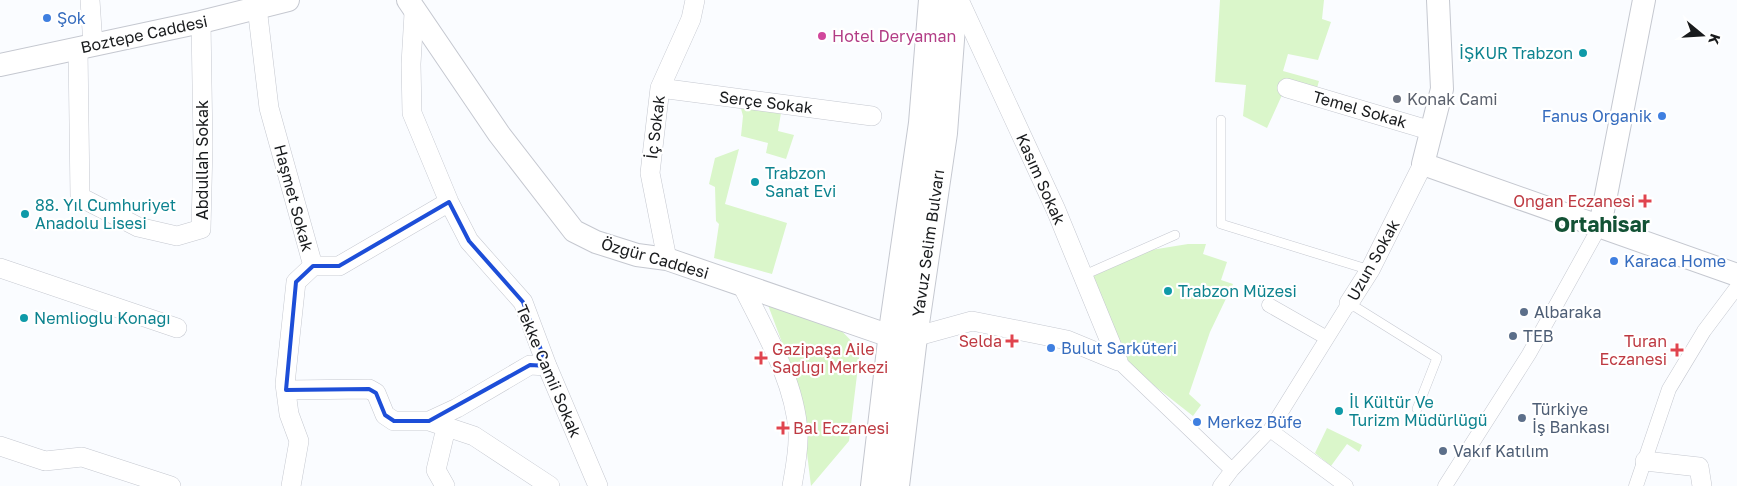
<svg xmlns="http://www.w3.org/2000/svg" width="1737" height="486" viewBox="0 0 1737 486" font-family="'Golos Text',sans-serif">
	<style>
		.green { fill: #daf6ca }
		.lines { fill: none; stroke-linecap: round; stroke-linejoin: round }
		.service-casing { stroke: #c5c8d0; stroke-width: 10 }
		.pedestrian-casing { stroke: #c5c8d0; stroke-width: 15 }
		.minor-casing { stroke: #c5c8d0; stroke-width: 20 }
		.tertiary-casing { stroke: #c5c8d0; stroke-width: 24 }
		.secondary-casing { stroke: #c5c8d0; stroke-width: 28 }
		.service { stroke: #fff; stroke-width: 9 }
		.pedestrian { stroke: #fff; stroke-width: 14 }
		.minor { stroke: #fff; stroke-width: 19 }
		.tertiary { stroke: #fff; stroke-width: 22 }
		.secondary { stroke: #fff; stroke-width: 26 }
		.marked { fill: none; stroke: #1d4ed8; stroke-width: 4; stroke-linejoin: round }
		.shop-dot { fill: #3f7fe0; stroke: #fff; stroke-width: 2 }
		.hotel-dot { fill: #d1479c; stroke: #fff; stroke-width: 2 }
		.culture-dot { fill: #0f9aa8; stroke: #fff; stroke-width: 2 }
		.worship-dot { fill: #6b7280; stroke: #fff; stroke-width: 2 }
		.health-dot { fill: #e0444e; stroke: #fff; stroke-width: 2 }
		.service-dot { fill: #5c6f8a; stroke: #fff; stroke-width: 2 }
		.labels { text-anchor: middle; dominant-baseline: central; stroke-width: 4.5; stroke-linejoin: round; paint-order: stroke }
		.shop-label { font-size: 16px; fill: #366cbe; stroke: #fff; text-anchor: start }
		.street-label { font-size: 16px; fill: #191b1d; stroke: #fff }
		.hotel-label { font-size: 16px; fill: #b23c85; stroke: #fff; text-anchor: start }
		.culture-label { font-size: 16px; fill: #0d838f; stroke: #fff; text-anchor: start }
		.worship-label { font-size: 16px; fill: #5b616d; stroke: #fff; text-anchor: start }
		.health-label { font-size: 16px; fill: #be3a42; stroke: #fff; text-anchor: end }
		.service-label { font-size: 16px; fill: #4e5e75; stroke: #fff; text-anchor: start }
		.district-label { font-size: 21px; font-weight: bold; fill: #135235; stroke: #fff }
	</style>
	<rect width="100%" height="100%" fill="#fafcff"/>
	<path class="green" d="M1220,0h104l-2,19 9,3 -13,38 -30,-6 -5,17 36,10 -2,7 -35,7 -15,33 -24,-12 3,-31 -31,-3z
		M740,105l41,8 -3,18 16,4 -8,24 -20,-6 2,-10 -27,-7 2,-20z
		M739,149l-14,55 62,19 -15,51 -58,-16 5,-34 -3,-3 -1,-34 -6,-3 6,-26z
		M1188,244h18l-3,10 24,8 -6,18 12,4 -23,48 -21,62 12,11 -8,11 -51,-40 -22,-24 -31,-74 62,-28z
		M768,305l68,20 24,25 -11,91 -38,45 -12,-98z
		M1327,428l35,17 -3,7 -12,-8 -16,22 -16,-13z"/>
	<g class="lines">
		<g class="service-casing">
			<path id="service" d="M1221,120v104l149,46
				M1082,276l93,-41
				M1349,303l88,55 -20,51"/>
		</g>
		<g class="pedestrian-casing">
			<path id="pedestrian" d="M1269,305l58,33
				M1118,361l114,109
				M1270,430l76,56
				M1220,486l12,-16 38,-40 79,-127
				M1445,486l84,-132 71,-128
				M1636,486l33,-97 35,-58 33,-44"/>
		</g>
		<g class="minor-casing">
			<path id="minor" d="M90,0l3,45
				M959,0l97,210 62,151
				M257,7l12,101 44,158h26l110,-64
				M414,13l-3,51 1,49 37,89 20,39 54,61 24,64 51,120
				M78,49l2,148 58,30 39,9 24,-7 2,-84 -2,-123
				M660,88l212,28
				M1287,88l145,43
				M667,259l-17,-86 10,-85 31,-69 4,-19
				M0,268l177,60
				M742,285c22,45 53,96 56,147 1,18 -3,37 -6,54
				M1349,303l21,-33 53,-106
				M914,337l58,-16 95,19 51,21
				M286,390l83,-1 7,4 9,22 9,6h35l45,15 76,50
				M429,421l28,-13 73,-43 17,1
				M0,446l45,15 37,-4 89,29
				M1645,461l54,6 3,19
				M291,486l8,-45 -10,-27 -4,-30 11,-102 17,-16
				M445,486l-9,-16 10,-42"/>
		</g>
		<g class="tertiary-casing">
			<path id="tertiary" d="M408,0l91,134 75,97 22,11 41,13 30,4 226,78
				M1438,0l4,89 -19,75 314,111
				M0,65l201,-43 87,-22
				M1600,226l44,-226"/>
		</g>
		<g class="secondary-casing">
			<path id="secondary" d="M874,486l19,-162 29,-201 10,-123
				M896,486l18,-149 30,-204 10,-133"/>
		</g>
		<use href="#service" class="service"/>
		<use href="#pedestrian" class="pedestrian"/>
		<use href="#minor" class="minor"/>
		<use href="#tertiary" class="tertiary"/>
		<use href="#secondary" class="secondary"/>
	</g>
	<path class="marked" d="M449,202l20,39 54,61 24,64 -17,-1 -101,56h-35l-9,-6 -9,-22 -7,-4 -83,1 10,-108 17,-16h26z"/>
	<g class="shop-dot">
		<circle cx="47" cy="18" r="5"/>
		<circle cx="1662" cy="116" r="5"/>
		<circle cx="1614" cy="261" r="5"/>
		<circle cx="1051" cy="348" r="5"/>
		<circle cx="1197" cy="422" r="5"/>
	</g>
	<circle class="hotel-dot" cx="822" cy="36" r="5"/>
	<g class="culture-dot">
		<circle cx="1583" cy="53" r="5"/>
		<circle cx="755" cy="182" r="5"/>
		<circle cx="25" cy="214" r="5"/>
		<circle cx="1168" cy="291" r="5"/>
		<circle cx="24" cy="318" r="5"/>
		<circle cx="1339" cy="411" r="5"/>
	</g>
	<circle class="worship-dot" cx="1397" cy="99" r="5"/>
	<g class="health-dot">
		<path d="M1642.5 193.5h5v5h5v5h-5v5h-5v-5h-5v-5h5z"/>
		<path d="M1009.5 333.5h5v5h5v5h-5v5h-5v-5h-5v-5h5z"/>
		<path d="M1674.5 342.5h5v5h5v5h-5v5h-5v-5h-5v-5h5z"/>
		<path d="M758.5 350.5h5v5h5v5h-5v5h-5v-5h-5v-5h5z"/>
		<path d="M780.5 420.5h5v5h5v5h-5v5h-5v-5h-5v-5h5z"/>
	</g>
	<g class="service-dot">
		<circle cx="1524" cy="312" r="5"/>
		<circle cx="1513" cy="336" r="5"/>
		<circle cx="1522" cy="418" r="5"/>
		<circle cx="1443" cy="451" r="5"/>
	</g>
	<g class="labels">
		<g class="shop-label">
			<text x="57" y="18">Şok</text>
			<text x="1652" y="116" text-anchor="end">Fanus Organik</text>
			<text x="1624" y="261">Karaca Home</text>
			<text x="1061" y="348">Bulut Sarküteri</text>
			<text x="1207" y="422">Merkez Büfe</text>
		</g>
		<g class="street-label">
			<text transform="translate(144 34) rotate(-12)">Boztepe Caddesi</text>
			<text transform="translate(766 102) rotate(7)">Serçe Sokak</text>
			<text transform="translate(1360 109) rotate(16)">Temel Sokak</text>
			<text transform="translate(655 127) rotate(-83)">İç Sokak</text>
			<text transform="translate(202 160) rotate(-90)">Abdullah Sokak</text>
			<text transform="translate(1041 179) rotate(66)">Kasım Sokak</text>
			<text transform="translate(294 198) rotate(75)">Haşmet Sokak</text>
			<text transform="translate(928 243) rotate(-82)">Yavuz Selim Bulvarı</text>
			<text transform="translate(655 258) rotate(16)">Özgür Caddesi</text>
			<text transform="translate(1373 260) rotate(-61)">Uzun Sokak</text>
			<text transform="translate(549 371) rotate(67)">Tekke Camii Sokak</text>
		</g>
		<g class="hotel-label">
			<text x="832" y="36">Hotel Deryaman</text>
		</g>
		<g class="culture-label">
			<text x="1573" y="53" text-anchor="end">İŞKUR Trabzon</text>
			<text x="765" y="173">Trabzon<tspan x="765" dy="18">Sanat Evi</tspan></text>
			<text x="35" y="205">88. Yıl Cumhuriyet<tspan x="35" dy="18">Anadolu Lisesi</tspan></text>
			<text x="1178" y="291">Trabzon Müzesi</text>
			<text x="34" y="318">Nemlioğlu Konağı</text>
			<text x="1349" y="402">İl Kültür Ve<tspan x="1349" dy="18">Turizm Müdürlüğü</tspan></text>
		</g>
		<g class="worship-label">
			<text x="1407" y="99">Konak Cami</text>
		</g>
		<g class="health-label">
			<text x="1635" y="201">Ongan Eczanesi</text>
			<text x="1002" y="341">Selda</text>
			<text x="1667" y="341">Turan<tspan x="1667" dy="18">Eczanesi</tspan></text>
			<text x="772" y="349" text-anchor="start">Gazipaşa Aile<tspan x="772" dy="18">Sağlığı Merkezi</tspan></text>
			<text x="793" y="428" text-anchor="start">Bal Eczanesi</text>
		</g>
		<g class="service-label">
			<text x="1534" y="312">Albaraka</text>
			<text x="1523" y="336">TEB</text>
			<text x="1532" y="409">Türkiye<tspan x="1532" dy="18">İş Bankası</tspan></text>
			<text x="1453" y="451">Vakıf Katılım</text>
		</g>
		<g class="district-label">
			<text x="1602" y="224">Ortahisar</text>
		</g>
	</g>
	<g transform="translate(1702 35) rotate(108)" stroke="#ffffff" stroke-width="4" paint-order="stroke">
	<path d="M0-4L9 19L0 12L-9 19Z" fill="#191b1d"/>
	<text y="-8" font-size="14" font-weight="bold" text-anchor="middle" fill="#191b1d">K</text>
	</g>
</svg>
